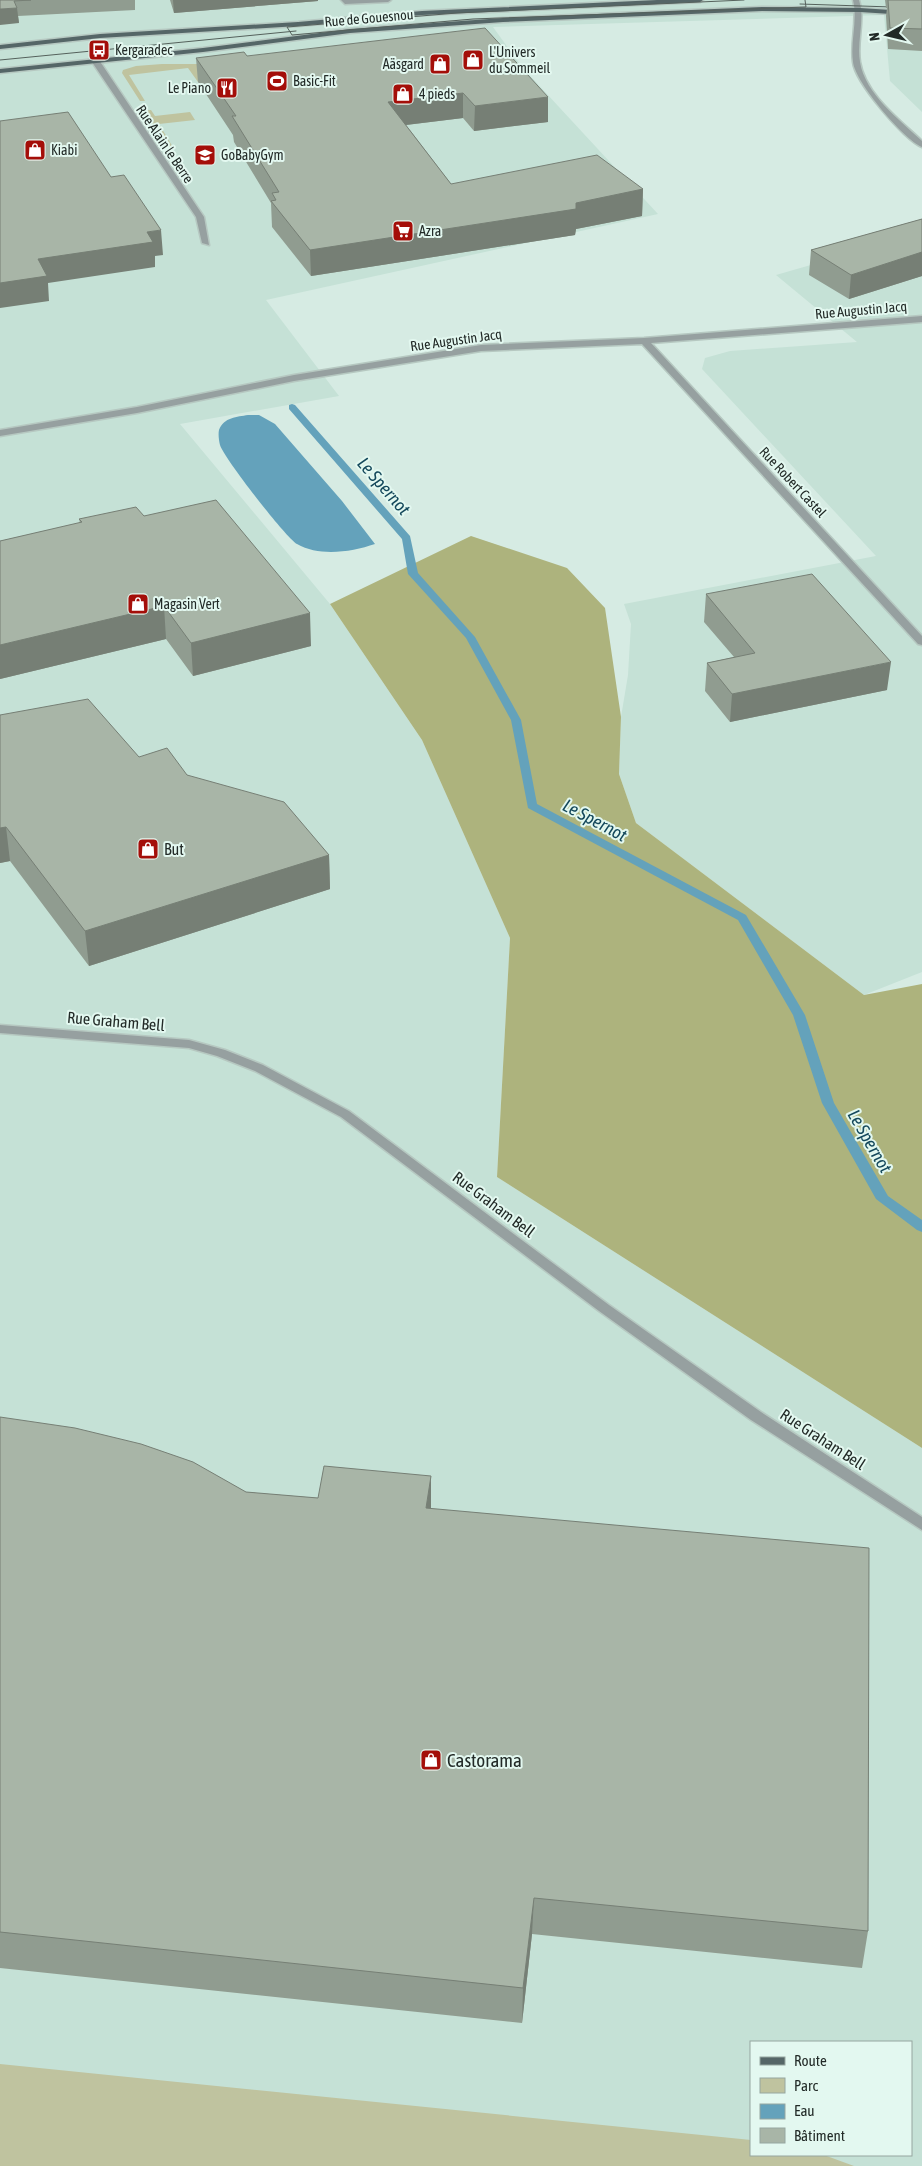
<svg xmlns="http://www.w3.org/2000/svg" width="922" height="2166" viewBox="0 0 922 2166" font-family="'Asap Condensed',sans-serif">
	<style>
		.built { fill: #c5e1d6; fill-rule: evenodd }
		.green { fill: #bfc39f }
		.forest { fill: #adb37d }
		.water { fill: #64a2bb }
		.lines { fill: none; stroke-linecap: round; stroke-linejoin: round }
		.stream { fill: #64a2bb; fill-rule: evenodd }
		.minor-casing { stroke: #b6c8c1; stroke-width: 3 }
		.major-casing { stroke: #b6c8c1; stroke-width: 3 }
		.minor { fill: #96a0a0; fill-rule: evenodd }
		.major { fill: #556667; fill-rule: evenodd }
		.tram { stroke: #55615c; stroke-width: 1 }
		.wall { fill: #909c90 }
		.shaded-wall { fill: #767f75 }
		.building { fill: #a8b5a7; stroke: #767f75 }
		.labels { text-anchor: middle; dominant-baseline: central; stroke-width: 4; stroke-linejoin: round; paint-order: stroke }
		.far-street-label { font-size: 14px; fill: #222a27; stroke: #e3f8f0 }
		.far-poi-label { font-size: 14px; fill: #222a27; stroke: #e3f8f0; text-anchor: start }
		.poi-label { font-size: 16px; fill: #222a27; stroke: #e3f8f0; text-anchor: start }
		.street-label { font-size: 16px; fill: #222a27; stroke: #e3f8f0 }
		.water-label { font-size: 18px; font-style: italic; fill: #14485b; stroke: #e3f8f0 }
		.near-poi-label { font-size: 19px; fill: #222a27; stroke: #e3f8f0; text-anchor: start }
	</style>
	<rect width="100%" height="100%" fill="#d6ebe3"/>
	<path class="built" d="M0,0h922v112l-32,-31 -6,-66 -391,12 29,40 136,147 -392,86 73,96 -159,28 150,180 92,136 88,198 -13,239 425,271v718h-922zM751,2042h160v113h-160z
		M922,233v739l-58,23 -228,-172 -17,-49 2,-57 7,-42 3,-51 -7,-20 252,-48 -174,-187 3,-11 25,-7 127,-9 -81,-67z"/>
	<path class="green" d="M162,64h44l18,15 -26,3 -10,-14 -59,7 16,26h-5l-18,-28 1,-3 13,-4z
		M151,110l4,6 35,-4 5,8 -36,4 15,25 -7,1 -25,-39z
		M0,2064l751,76v15h73l30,11h-854z"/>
	<path class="forest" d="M471,536l96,32 38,40 16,109 -2,57 17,49 228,172 58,-11v464l-425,-271 13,-239 -88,-198 -92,-136z"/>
	<path class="water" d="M248,415h11l16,9 67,77 33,43c-24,8 -55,13 -78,0 -11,-6 -73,-86 -77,-99 -1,-4 -2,-11 -1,-15 5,-13 18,-13 29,-15z"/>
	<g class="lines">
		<path class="stream" d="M292,404l3,1 115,131 8,37 57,64 46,83 16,84 209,111 59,100 29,88 54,93 34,24v12l-5,-2 -41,-31 -54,-96 -29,-88 -55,-95 -210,-112 -17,-88 -45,-82 -58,-64 -6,-35 -113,-130v-4z"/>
		<g class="minor-casing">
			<path id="minor" d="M341,0h50l-3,2 -43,2z
				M853,0h6l2,8c2,18 -4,36 -1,54 5,32 40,58 62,79v6c-18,-7 -67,-65 -69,-85 -3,-21 5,-41 0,-62z
				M93,60h6l105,157 5,28 -7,-2 -6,-26 -104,-155z
				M922,316v6l-271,21 271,293v9l-4,-1 -276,-300 -161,7 -187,30 -157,32 -137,23v-6l137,-23 157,-32 187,-30 163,-7z
				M0,1025l189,15 36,10 38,15 86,46 260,194 152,107 161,105v13l-171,-110 -152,-109 -258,-194 -86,-46 -38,-15 -28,-8 -189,-15z"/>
		</g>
		<g class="major-casing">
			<path id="major" d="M657,0h46l-3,2 -278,13 -124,11 -198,12 -100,11v-4l100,-11 198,-12 124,-11z
				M762,7l98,1 62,4v4l-62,-4 -98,-1 -259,11 -153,11 -147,19 -203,21v-4l203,-21 147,-19 153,-11z"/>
		</g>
		<use href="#minor" class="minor"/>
		<use href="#major" class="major"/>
		<path class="tram" d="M744,0l-287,13 -170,14 5,8 181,-16 333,-12 -1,-7
			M800,4l122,4
			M0,60l296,-29"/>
	</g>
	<path class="wall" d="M0,0h135v10l-117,6 1,7z
		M170,0h148v1l-144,12z
		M885,0h37v51l-34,-2 -2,-33 1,-8h-1z
		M247,56l301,41v25l-74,9 -11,-13 -57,7 45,59 192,5 -1,27 -66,13 -1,6 -264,41 -39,-49 -1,-24 -37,-61 -1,-7 -35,-53 -2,-24z
		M922,219v57l-73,23 -40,-24 2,-25z
		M144,516l167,130 -118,30 -27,-37 -166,40v-138l80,-18 -1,-4z
		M706,594l181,96 -157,32 -25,-31 2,-28 27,-6 -30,-35z
		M0,715l139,42 48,18 142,80 1,34 -241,77 -79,-105 -10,2z
		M0,1417l246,75 72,6 113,-22v32l437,423 -6,37 -330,-34 -10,89 -522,-55z"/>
	<path class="shaded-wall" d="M173,0h145v1l-144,12z
		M17,8l2,15 -19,2v-16z
		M463,93v25l-74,9 -1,-25z
		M548,97v25l-74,9 1,-25z
		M643,189l-1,27 -66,13 -1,6 -264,41 -1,-26 266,-47z
		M161,230l2,25 -8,1v11l-107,16 1,18 -49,7v-25l38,-24 109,-27z
		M922,252v24l-73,23 2,-24z
		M164,606l2,33 -166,40v-34z
		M310,613l1,33 -118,30 -2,-33z
		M891,662l-4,28 -157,32 2,-28z
		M6,827l4,34 -10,2v-35z
		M329,855l1,34 -241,77 -4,-35z
		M431,1476v37l-5,-5z
		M534,1898l-2,36 -10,89 1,-35z"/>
	<path class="building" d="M0,0h31l-17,1 3,7 -17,1z
		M888,0h34v29l-32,-1z
		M485,28l63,69 -73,9 -12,-13 -75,9 63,82 146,-29 46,34 -67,14v6l-266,41 -39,-49 5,-1 -4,-7 7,-1 -47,-76h4l-40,-58 48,-6 3,4z
		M68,112l43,65 13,-2 37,55 -14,2 6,10 -115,17 9,17 -47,7v-162z
		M922,219v33l-71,23 -40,-25z
		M216,500l94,113 -119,30 -27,-37 -164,39v-104l82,-19 -3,-3 57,-12 8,9z
		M812,574l79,88 -159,32 -25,-31 48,-10 -49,-59z
		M88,699l51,58 28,-9 20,27 97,27 45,53 -244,76 -79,-104 -6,1v-113z
		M0,1417l75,11 66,16 52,18 53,30 72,6 6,-32 107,10 -5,32 443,40 -1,383 -334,-33 -11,90 -523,-56z"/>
	<defs>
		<g id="bus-square" transform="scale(1.125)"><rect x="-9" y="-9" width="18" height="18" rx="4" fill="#a40e09" stroke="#e3f8f0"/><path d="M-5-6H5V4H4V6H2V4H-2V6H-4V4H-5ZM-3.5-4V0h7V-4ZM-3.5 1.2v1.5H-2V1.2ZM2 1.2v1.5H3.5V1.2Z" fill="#fff"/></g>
		<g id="shop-square" transform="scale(1.125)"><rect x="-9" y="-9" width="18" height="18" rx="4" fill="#a40e09" stroke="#e3f8f0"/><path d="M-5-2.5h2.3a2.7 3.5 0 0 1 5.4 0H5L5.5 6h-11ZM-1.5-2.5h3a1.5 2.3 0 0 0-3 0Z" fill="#fff"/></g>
		<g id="stadium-square" transform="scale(1.125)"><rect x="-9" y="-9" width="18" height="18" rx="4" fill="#a40e09" stroke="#e3f8f0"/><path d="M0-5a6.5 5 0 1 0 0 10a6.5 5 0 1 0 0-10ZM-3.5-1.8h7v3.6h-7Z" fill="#fff"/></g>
		<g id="restaurant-square" transform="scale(1.125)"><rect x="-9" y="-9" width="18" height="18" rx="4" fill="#a40e09" stroke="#e3f8f0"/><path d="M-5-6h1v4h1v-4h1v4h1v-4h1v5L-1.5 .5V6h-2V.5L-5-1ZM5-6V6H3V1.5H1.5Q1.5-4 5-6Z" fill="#fff"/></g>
		<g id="school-square" transform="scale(1.125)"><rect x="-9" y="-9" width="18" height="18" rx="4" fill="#a40e09" stroke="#e3f8f0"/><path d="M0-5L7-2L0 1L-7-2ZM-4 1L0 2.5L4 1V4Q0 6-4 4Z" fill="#fff"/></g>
		<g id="supermarket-square" transform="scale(1.125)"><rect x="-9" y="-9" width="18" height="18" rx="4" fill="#a40e09" stroke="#e3f8f0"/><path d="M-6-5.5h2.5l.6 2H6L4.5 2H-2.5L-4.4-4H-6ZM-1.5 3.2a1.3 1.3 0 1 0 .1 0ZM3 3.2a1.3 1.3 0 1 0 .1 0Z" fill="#fff"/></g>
	</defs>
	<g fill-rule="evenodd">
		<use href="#bus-square" x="99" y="50"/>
		<use href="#shop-square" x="473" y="60"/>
		<use href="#shop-square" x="440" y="64"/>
		<use href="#stadium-square" x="277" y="81"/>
		<use href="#restaurant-square" x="227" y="88"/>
		<use href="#shop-square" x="403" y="94"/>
		<use href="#shop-square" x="35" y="150"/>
		<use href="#school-square" x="205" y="155"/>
		<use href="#supermarket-square" x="403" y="231"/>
		<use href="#shop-square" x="138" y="604"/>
		<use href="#shop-square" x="148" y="849"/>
		<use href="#shop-square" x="431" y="1760"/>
	</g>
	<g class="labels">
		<g class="far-street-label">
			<text transform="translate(369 18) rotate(-5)">Rue de Gouesnou</text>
			<text transform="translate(165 144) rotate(56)">Rue Alain le Berre</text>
			<text transform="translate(861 310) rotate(-5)">Rue Augustin Jacq</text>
			<text transform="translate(456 340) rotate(-8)">Rue Augustin Jacq</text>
			<text transform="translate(793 482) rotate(47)">Rue Robert Castel</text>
		</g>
		<g class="far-poi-label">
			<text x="115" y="50">Kergaradec</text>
			<text x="489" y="52">L'Univers<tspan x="489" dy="16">du Sommeil</tspan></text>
			<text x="424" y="64" text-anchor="end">Aäsgard</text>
			<text x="293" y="81">Basic-Fit</text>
			<text x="211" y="88" text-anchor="end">Le Piano</text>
			<text x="419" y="94">4 pieds</text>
			<text x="51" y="150">Kiabi</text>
			<text x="221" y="155">GoBabyGym</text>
			<text x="419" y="231">Azra</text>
			<text x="154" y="604">Magasin Vert</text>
		</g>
		<g class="poi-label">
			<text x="164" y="849">But</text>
		</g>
		<g class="street-label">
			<text transform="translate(116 1021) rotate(5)">Rue Graham Bell</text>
			<text transform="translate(494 1204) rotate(37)">Rue Graham Bell</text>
			<text transform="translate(823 1439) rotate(33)">Rue Graham Bell</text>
		</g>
		<g class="water-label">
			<text transform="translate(384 486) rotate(49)">Le Spernot</text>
			<text transform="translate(595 820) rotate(28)">Le Spernot</text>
			<text transform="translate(870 1141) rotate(60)">Le Spernot</text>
		</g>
		<g class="near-poi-label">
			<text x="447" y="1760">Castorama</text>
		</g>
	</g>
	<rect x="750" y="2041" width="162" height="115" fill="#e3f8f0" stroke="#96a6a0"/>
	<rect x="760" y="2057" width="25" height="8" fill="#556667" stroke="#96a6a0"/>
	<text x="794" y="2066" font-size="15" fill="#222a27">Route</text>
	<rect x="760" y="2078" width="25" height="15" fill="#bfc39f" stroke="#96a6a0"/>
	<text x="794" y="2091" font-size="15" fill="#222a27">Parc</text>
	<rect x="760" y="2104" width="25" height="15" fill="#64a2bb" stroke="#96a6a0"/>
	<text x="794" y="2116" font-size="15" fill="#222a27">Eau</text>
	<rect x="760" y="2128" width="25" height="15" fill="#a8b5a7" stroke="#96a6a0"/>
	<text x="794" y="2141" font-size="15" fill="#222a27">Bâtiment</text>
	<g transform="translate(887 35) rotate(262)" stroke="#e3f8f0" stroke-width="4" paint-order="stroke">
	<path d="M0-4L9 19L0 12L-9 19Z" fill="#222a27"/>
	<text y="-8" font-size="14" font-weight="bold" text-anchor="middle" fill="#222a27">N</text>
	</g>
</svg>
